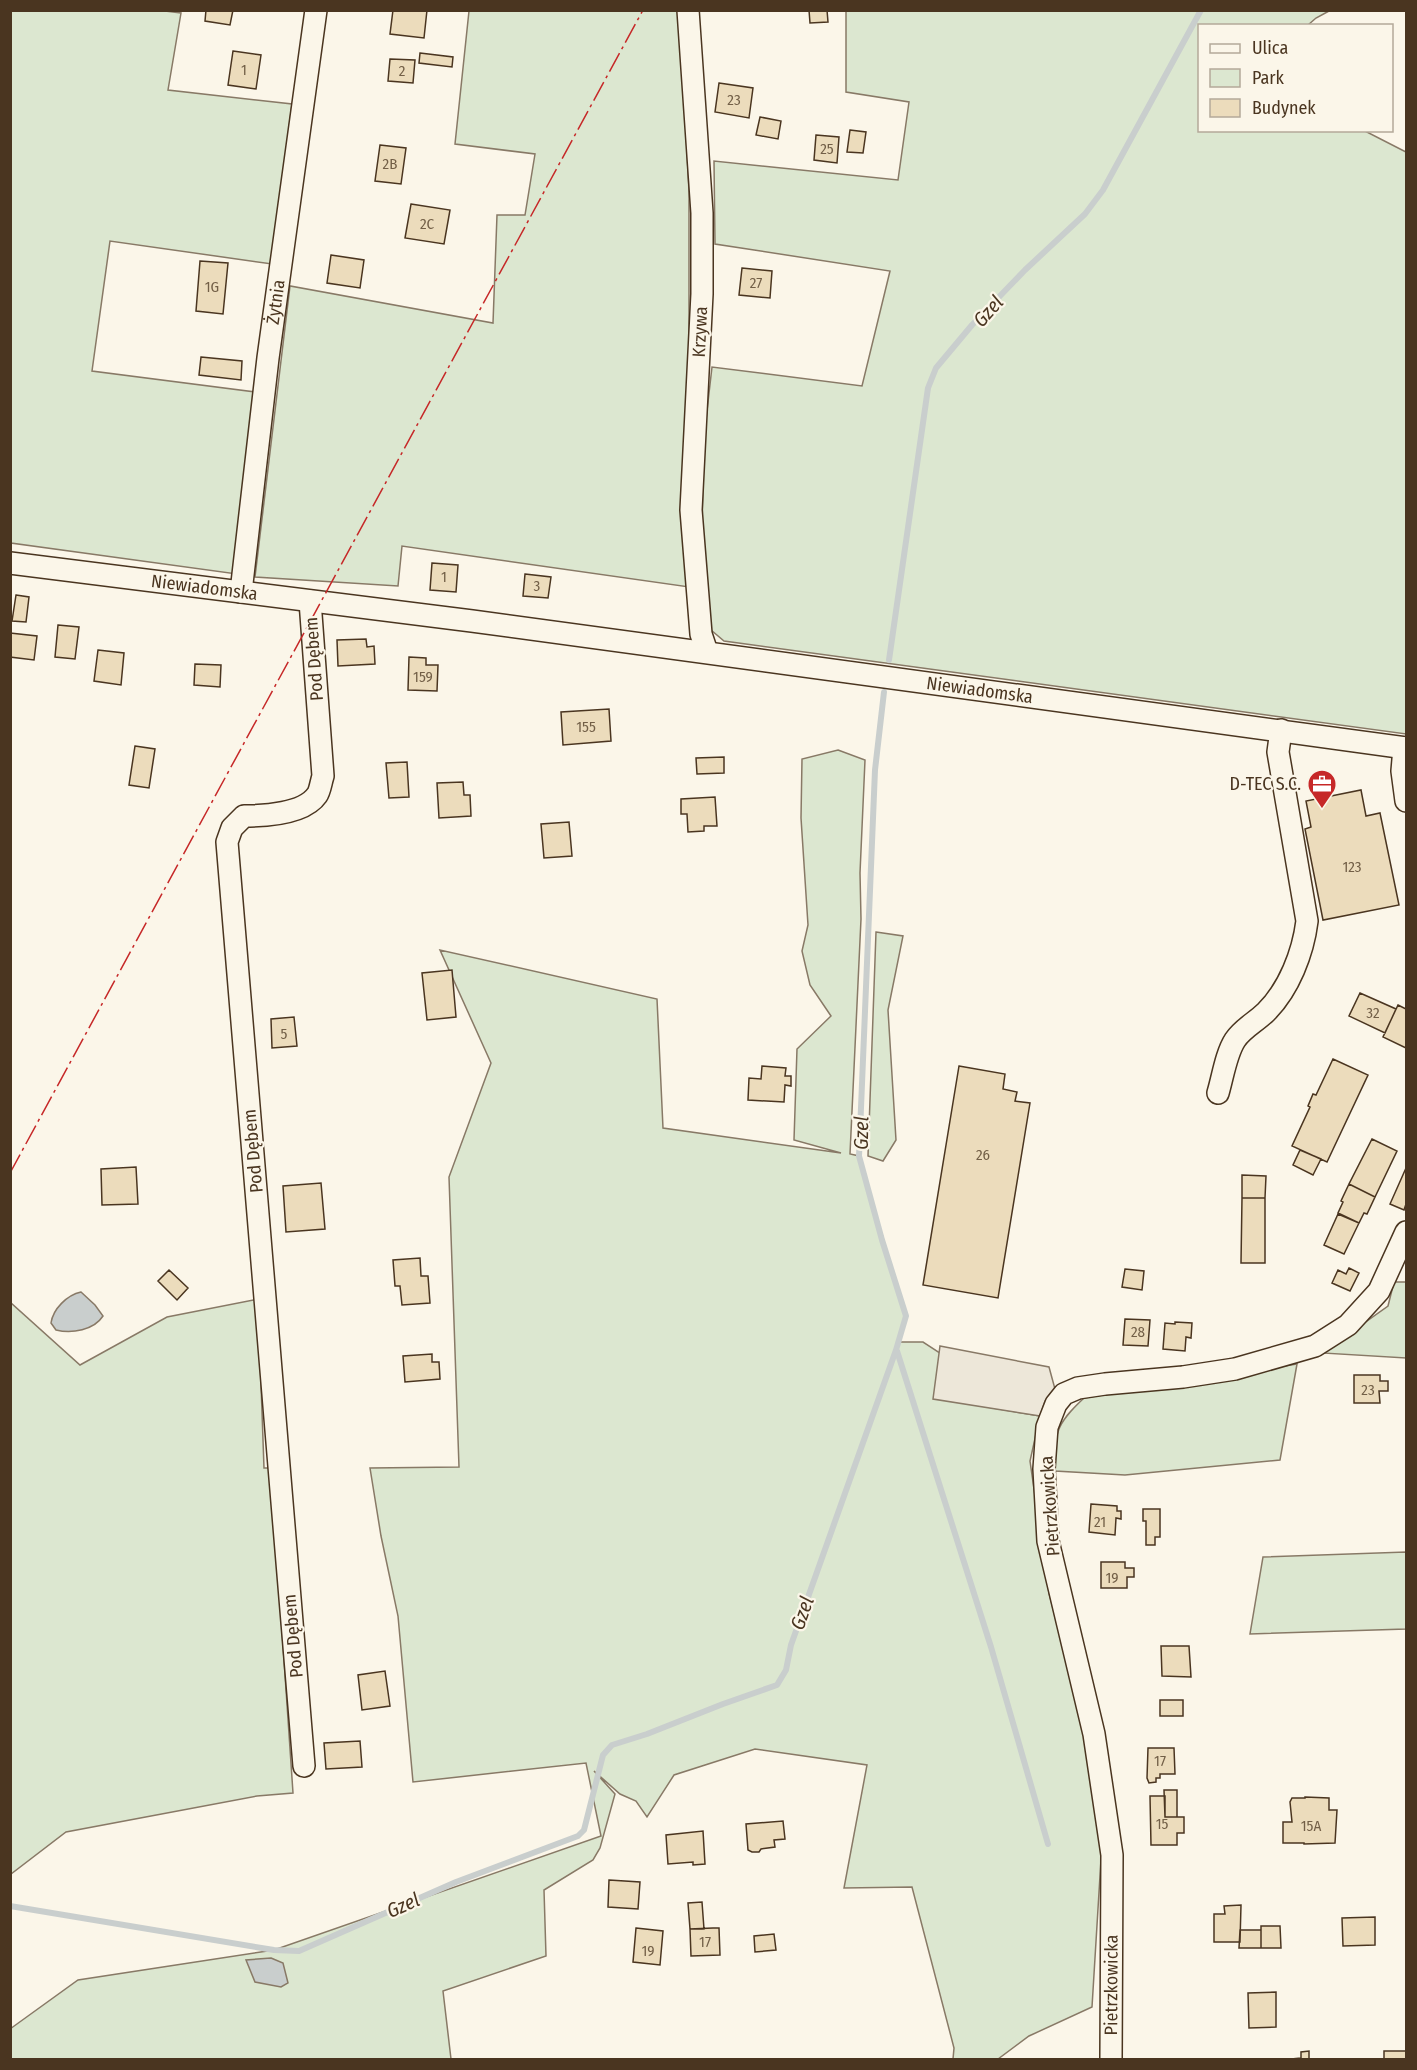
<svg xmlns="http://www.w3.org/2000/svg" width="1417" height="2070" viewBox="0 0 1417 2070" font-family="'Fira Sans Condensed',sans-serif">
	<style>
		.green { fill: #dce7d0; stroke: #887966; stroke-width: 1.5 }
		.parking { fill: #ede7d9; stroke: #887966; stroke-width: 1.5 }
		.water { fill: #c9cecd; stroke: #887966; stroke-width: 1.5 }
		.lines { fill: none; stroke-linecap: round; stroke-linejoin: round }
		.stream { stroke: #c9cecd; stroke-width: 6 }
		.building { fill: #ecdcbc; stroke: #4a3520; stroke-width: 1.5 }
		.minor-casing { stroke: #4a3520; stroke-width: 24 }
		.minor { stroke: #fbf6e9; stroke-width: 21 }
		.power { stroke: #c62828; stroke-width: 1.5; stroke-dasharray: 21 4.5 3 4.5; stroke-linecap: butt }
		.labels { text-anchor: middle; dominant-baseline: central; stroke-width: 4.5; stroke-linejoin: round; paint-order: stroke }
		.number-label { font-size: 15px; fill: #725f47 }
		.street-label { font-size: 18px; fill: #4a3520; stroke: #fbf6e9 }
		.poi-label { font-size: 18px; fill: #4a3520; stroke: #fbf6e9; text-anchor: end }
		.water-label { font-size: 20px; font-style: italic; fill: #4a3520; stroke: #fbf6e9 }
	</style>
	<rect width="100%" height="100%" fill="#fbf6e9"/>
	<path class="green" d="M157,10l24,3 -13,77 124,14 -20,160 -162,-23 -18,130 163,21 -11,183 -233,-32v-532z
		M469,11h211l9,181v395l-287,-41 -4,40 -143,-9 35,-291 203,37 4,-108h28l10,-61 -80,-10z
		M846,11h483l-13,7 -8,7 -108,1v104l165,1 41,21v582l-682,-93 -13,-11 -9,-104 2,-89 8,-70 150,19 28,-115 -175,-27 -1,-83 184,19 11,-78 -63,-10z
		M838,750l27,10 -5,113 1,46 -11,235 9,2 47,160 -8,26h25l17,11 -6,45 106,18 -10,45 19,132 34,131 19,119 -10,164 -63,29 -31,23h-45l1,-11 -42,-161 -68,1 23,-123 -112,-16 -81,26 -27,42 -11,-16 -16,-7 -26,-23 21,23 -15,54 -7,12 -49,30 2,66 -103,35 8,68h-440l-1,-30 68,-49 196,-30 327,-114 -15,-73 -173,19 -15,-166 -17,-80 -11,-68 89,-1 -10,-290 42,-114 -51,-113 217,49 6,129 178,25 -47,-13 3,-91 34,-33 -21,-31 -8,-34 6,-26 -7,-107 1,-59z
		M876,932l27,4 -15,74 8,130 -13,21 -15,-5z
		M1394,1282h12v76l-84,-5 66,-47z
		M258,1299l6,169h7l22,325 -36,3 -191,36 -55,42v-571l69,62 87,-48z
		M1297,1364l-17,96 -155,15 -70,-4c0,-39 0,-46 29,-73z
		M1406,1552v77l-156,5 13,-77z"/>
	<path class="parking" d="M940,1346l109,21 6,22 -10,12 -5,15 -107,-17z"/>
	<path class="water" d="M81,1292l14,13 8,11c-9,14 -31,18 -47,14l-5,-7c2,-14 16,-28 30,-31z
		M271,1958l12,5 5,20 -7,4 -26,-5 -9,-22z"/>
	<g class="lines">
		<path class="stream" d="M889,660l39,-272 8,-20 36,-43 53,-55 60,-56 18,-24 98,-180
			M897,1351l94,296 57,197
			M10,1906l264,44 25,1 157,-69 122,-46 6,-6 19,-75 9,-10 35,-11 76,-30 54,-19 9,-15 5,-25 105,-295 10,-34 -24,-76 -23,-84 16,-386 9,-78"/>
	</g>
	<path class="building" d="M206,10h27l-3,15 -25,-4z
		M393,10h34l-3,28 -34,-4z
		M809,10h18l1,12 -18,1z
		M233,51l28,4 -5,34 -28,-4z
		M420,53l33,4 -1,10 -33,-4z
		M390,59l25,1 -2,23 -25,-2z
		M719,83l34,5 -4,30 -34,-6z
		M760,117l21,4 -3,18 -22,-4z
		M850,130l16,2 -3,21 -16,-1z
		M816,135l23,2 -2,26 -23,-3z
		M380,145l26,3 -5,36 -26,-3z
		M411,204l39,6 -6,34 -39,-6z
		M331,255l33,5 -4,28 -33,-5z
		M200,261l28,2 -5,51 -27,-3z
		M742,268l30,3 -2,27 -31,-3z
		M201,357l41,4 -1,19 -42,-5z
		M432,563l26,2 -2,27 -26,-2z
		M525,574l26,3 -3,21 -25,-2z
		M16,595l13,2 -3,25 -14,-1z
		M58,625l21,2 -4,32 -20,-2z
		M10,633l27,3 -3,24 -24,-3z
		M366,639l1,8 7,-1 1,18 -37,2 -1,-26z
		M98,650l26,3 -3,32 -27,-4z
		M409,657l17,1v7h12l-1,26 -29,-1z
		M195,664l26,1 -1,22 -26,-2z
		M609,709l2,32 -48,4 -2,-33z
		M135,746l20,3 -6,39 -20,-3z
		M724,757v16l-27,1 -1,-16z
		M407,762l2,35 -20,1 -3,-35z
		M463,782l1,13h6l1,21 -32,2 -2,-35z
		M1361,790l5,26 14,-3 19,92 -76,15 -18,-91 6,-2 -5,-26z
		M715,797l2,29h-13v5l-16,1 -1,-18h-6v-15z
		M569,822l3,34 -28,2 -3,-34z
		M452,970l4,47 -29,3 -5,-47z
		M1360,993l36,16 -11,24 -36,-17z
		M1398,1005l8,4v39l-23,-11z
		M294,1017l3,29 -25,2 -1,-29z
		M1333,1059l35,16 -41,87 -35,-16 18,-39 -2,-1 5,-12 3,1z
		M762,1066l24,2 -1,8h6v10l-6,-1 -1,17 -36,-2 1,-22 12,1z
		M959,1066l46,8 -2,15 14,3 -2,9 15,2 -32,195 -75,-13z
		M1372,1139l25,12 -22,46 -26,-13z
		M1300,1150l21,9 -8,16 -20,-10z
		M136,1167l2,37 -36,1 -1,-36z
		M1406,1168v36l-2,6 -14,-6z
		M1242,1175l24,1 -1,22h-23z
		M321,1183l4,46 -39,3 -3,-46z
		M1349,1184l26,13 -8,17 -3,-1 -5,10 -21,-10 5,-11 -2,-1z
		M1242,1198h23v65h-24z
		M1338,1214l21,9 -15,31 -20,-9z
		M420,1258l1,18h7l2,27 -28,2 -2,-19h-5l-2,-26z
		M1349,1268l10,5 -9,18 -18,-8 6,-13 8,4z
		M1125,1269l19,2 -2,19 -20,-3z
		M169,1270l19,18 -11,12 -19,-19z
		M1125,1319l25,1 -2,26 -25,-1z
		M1175,1322l17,1 -1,15 -5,-1 -1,14 -22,-2 2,-26 10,1z
		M432,1354v8h7l1,17 -35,3 -2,-26z
		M1354,1375h26v6h8v10h-9l1,12h-26z
		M1091,1504l26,2v5h4v8l-5,-1 -1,17 -26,-3z
		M1143,1509h17v28h-5v8h-9v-24h-3z
		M1101,1562h24v6h9v9h-7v11h-26z
		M1161,1646h28l2,31 -29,-1z
		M385,1671l5,35 -28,4 -4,-35z
		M1160,1700h23v16h-23z
		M360,1741l2,26 -36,2 -2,-26z
		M1148,1748h26l1,26h-15v4h-4v4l-7,1 -2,-5z
		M1164,1790h13v27h-12z
		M1150,1796h15v21h19v16h-7v12h-26z
		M1305,1797l24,1v12h8l-2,33 -31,1v-1h-21v-21h9l-2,-20 2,-4h13z
		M783,1821l2,18 -11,1 1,7 -14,2 -2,3h-7l-4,-2 -2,-26z
		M703,1831l2,33 -12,1v-3l-25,2 -2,-29z
		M609,1880l31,2 -2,27 -30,-2z
		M702,1902l2,27h-14l-2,-26z
		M1241,1905l-1,37h-26v-28h11l-1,-8z
		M1375,1917v28l-32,1 -1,-28z
		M1261,1926h19l1,22h-20z
		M636,1928l27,3 -3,34 -27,-3z
		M713,1928h6l1,27 -29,1 -1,-27z
		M1240,1930h21v18h-22z
		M774,1934l2,16 -21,2 -1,-16z
		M1276,1992v35l-27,1 -1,-35z
		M1309,2051v9h-28l20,-2v-6z
		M1384,2051h22v9h-22z"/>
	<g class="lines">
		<g class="minor-casing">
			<g id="minor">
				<path d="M688,10l14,203v81l-11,216 10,124 6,18"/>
				<path id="s1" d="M10,563l462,58 934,127"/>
				<path id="s2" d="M241,592l27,-234 48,-348"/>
				<path d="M1404,748l-2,23 4,30"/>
				<path d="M1218,1093c5,-17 8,-39 17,-53 8,-12 21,-18 31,-28 23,-23 37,-59 41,-91l-29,-169 3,-22"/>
				<path d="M304,1766l-77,-924 5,-14 12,-12c20,0 60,-2 73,-21 3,-4 4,-13 6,-19l-13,-175"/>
				<path id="s3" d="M1111,2060l1,-205 -18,-121 -46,-193 -4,-72 3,-42 9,-23 8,-10 14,-6 27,-4 78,-7 52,-8 80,-23 33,-21 31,-34 27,-59"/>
			</g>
		</g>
		<use href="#minor" class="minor"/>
		<path class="power" d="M10,1173l633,-1163"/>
	</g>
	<defs>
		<g id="office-pin" transform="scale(1.5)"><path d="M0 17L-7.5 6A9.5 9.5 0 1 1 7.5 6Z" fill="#c62828" stroke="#fbf6e9"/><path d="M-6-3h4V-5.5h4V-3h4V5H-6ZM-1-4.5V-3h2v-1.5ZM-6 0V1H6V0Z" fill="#fff"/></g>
	</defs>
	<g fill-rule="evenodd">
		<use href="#office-pin" x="1322" y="784"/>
	</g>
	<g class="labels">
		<g class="number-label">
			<text x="244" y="70">1</text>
			<text x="402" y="71">2</text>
			<text x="734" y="100">23</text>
			<text x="827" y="149">25</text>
			<text x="390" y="164">2B</text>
			<text x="427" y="224">2C</text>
			<text x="756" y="283">27</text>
			<text x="212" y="287">1G</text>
			<text x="444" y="577">1</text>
			<text x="537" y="586">3</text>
			<text x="423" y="677">159</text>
			<text x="586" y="727">155</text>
			<text x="1352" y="867">123</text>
			<text x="1373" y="1013">32</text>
			<text x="284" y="1034">5</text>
			<text x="983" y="1155">26</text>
			<text x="1138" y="1332">28</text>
			<text x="1368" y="1390">23</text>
			<text x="1100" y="1522">21</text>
			<text x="1112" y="1578">19</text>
			<text x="1160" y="1761">17</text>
			<text x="1162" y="1824">15</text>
			<text x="1311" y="1826">15A</text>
			<text x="705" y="1942">17</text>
			<text x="648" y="1951">19</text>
		</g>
		<g class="street-label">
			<text stroke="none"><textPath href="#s2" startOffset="292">Żytnia</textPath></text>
			<text transform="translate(700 332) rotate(-87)">Krzywa</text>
			<text stroke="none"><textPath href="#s1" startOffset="196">Niewiadomska</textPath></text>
			<text transform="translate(314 659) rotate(-94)">Pod Dębem</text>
			<text stroke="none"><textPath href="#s1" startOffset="978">Niewiadomska</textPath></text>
			<text transform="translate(253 1151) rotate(-95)">Pod Dębem</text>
			<text transform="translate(1050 1506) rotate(-94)">Pietrzkowicka</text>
			<text transform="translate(293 1636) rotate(-95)">Pod Dębem</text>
			<text stroke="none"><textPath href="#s3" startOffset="75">Pietrzkowicka</textPath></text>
		</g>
		<g class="poi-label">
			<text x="1301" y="784">D-TEC S.C.</text>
		</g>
		<g class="water-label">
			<text transform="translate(988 311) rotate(-48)">Gzel</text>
			<text transform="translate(861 1133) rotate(-89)">Gzel</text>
			<text transform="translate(802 1613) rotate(-71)">Gzel</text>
			<text transform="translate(403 1905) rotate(-24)">Gzel</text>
		</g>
	</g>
	<rect width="1417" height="2070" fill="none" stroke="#4a3520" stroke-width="24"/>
	<rect x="1198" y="24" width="195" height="108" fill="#fbf6e9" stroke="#b4a999" stroke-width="1.5"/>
	<rect x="1210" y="44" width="30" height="9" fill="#fbf6e9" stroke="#b4a999" stroke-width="1.5"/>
	<text x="1252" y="54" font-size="18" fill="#4a3520">Ulica</text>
	<rect x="1210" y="69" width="30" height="18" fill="#dce7d0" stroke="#b4a999" stroke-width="1.5"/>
	<text x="1252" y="84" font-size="18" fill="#4a3520">Park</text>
	<rect x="1210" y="99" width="30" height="18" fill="#ecdcbc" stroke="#b4a999" stroke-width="1.5"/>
	<text x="1252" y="114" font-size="18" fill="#4a3520">Budynek</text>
</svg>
